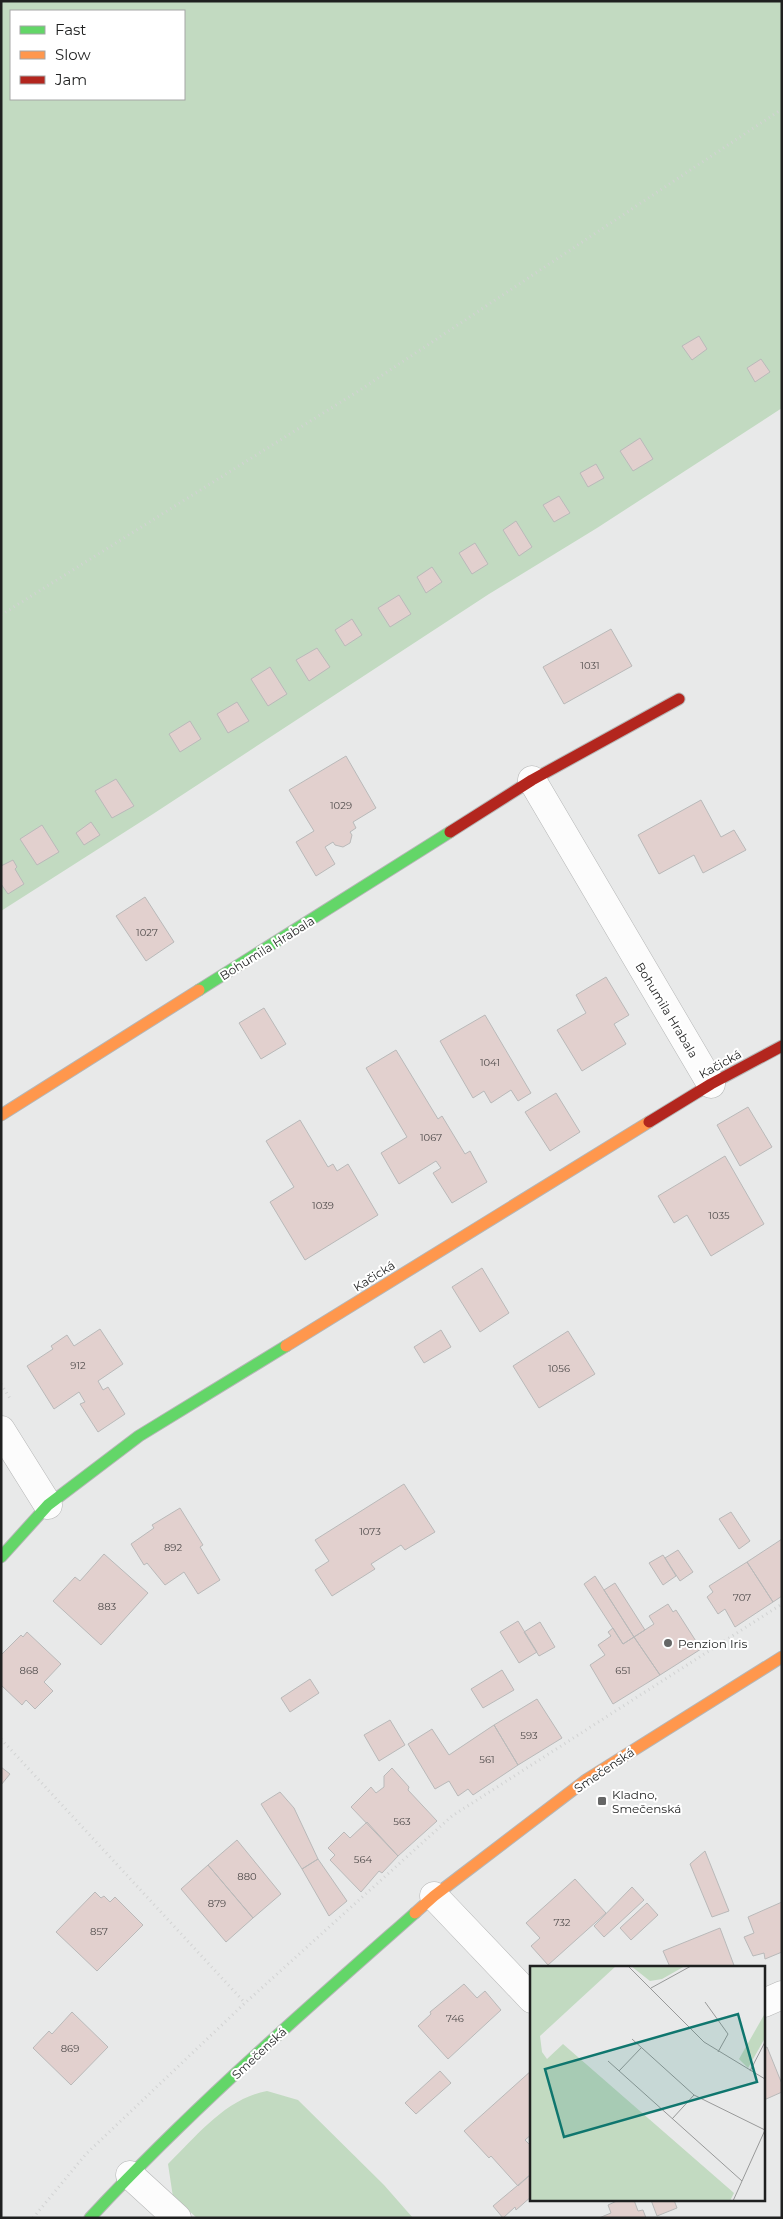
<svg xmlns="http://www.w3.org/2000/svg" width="783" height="2219" viewBox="0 0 783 2219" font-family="Montserrat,sans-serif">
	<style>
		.green { fill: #c2dac1; fill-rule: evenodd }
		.building { fill: #e2d0ce; stroke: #b9b9b9 }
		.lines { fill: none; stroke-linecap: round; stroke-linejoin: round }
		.street-casing { stroke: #b5b6b6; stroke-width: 29 }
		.fast-casing { stroke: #b5b6b6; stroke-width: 13 }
		.slow-casing { stroke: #b5b6b6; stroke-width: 13 }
		.jam-casing { stroke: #b5b6b6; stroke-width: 13 }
		.path { stroke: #d2d3d3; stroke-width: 3; stroke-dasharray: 1 4; stroke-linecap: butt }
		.street { stroke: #fcfcfc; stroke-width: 28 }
		.fast { stroke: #63d668; stroke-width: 11 }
		.slow { stroke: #ff974d; stroke-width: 11 }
		.jam { stroke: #b3261e; stroke-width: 11 }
		.poi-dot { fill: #656666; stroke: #fff; stroke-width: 2 }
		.labels { text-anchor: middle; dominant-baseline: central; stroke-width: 4; stroke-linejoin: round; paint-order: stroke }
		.number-label { font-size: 10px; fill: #504c4c }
		.street-label { font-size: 12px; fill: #1f2020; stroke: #fff }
		.poi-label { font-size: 12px; fill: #1f2020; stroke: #fff; text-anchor: start }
		.inset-road { fill: none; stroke: #989999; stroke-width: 1 }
		.view { fill: #0f766e; fill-opacity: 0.15; stroke: #0f766e; stroke-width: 2.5 }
		.inset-edge { fill: none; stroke: #1f2020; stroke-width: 2.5 }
	</style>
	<rect width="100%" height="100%" fill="#e8e9e9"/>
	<path class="green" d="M1,1h781v407l-185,120 -108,66 -336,220 -152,97zM11,11h173v88h-173z
		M267,2091l31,9 86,85 29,33h-216l-24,-21 -5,-33c29,-28 57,-65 99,-73z"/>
	<path class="building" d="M699,336l8,13 -15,11 -10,-14z
		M761,359l9,13 -15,10 -8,-14z
		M640,438l13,21 -20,12 -13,-20z
		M596,464l8,14 -16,9 -8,-14z
		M559,496l11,17 -16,9 -11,-17z
		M516,521l16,26 -13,9 -16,-26z
		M475,543l13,21 -16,10 -13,-21z
		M432,567l10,15 -16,11 -9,-16z
		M399,595l12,19 -21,13 -12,-19z
		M352,619l10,16 -17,11 -10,-16z
		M611,629l21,37 -68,38 -21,-37z
		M317,648l13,19 -21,14 -13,-21z
		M270,667l17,27 -19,12 -17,-27z
		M237,702l12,19 -21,12 -11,-19z
		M190,721l11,18 -21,13 -11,-18z
		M346,756l30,52 -23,14 3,6 -6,4 2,3 -2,8 -7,4 -8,-2 -2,-3 -8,5 10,17 -19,12 -20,-34 18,-11 -25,-41z
		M116,779l18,27 -22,12 -17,-27z
		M701,800l20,37 13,-7 12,20 -43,23 -9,-18 -35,19 -21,-39z
		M91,822l9,13 -16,10 -8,-12z
		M42,825l17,27 -22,13 -17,-26z
		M13,860l4,7 -2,2 9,15 -16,10 -7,-10v-18z
		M145,897l29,45 -28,19 -30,-45z
		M606,977l23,38 -15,9 12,20 -44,27 -25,-41 29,-17 -10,-18z
		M264,1008l22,36 -25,15 -22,-36z
		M485,1015l46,78 -13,8 -7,-11 -20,13 -7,-12 -11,7 -33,-57z
		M396,1050l42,69 4,-3 23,38 5,-3 17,31 -35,21 -19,-30 8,-5 -5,-7 -37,23 -18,-31 26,-16 -41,-69z
		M556,1093l24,39 -30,19 -25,-39z
		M748,1107l24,40 -32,19 -23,-41z
		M300,1120l28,47 5,-3 4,7 11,-7 30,51 -73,45 -35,-58 24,-15 -28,-46z
		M725,1156l39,68 -53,32 -24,-41 -13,8 -16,-27z
		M482,1268l27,45 -29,19 -28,-45z
		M100,1329l23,35 -25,17 5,9 5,-3 17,27 -27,18 -18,-28 5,-2 -6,-10 -25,17 -27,-43 26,-17 -2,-3 16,-11 7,11z
		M441,1330l10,17 -27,16 -10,-16z
		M568,1331l27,43 -56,34 -26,-42z
		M404,1484l31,48 -30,18 -4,-5 -30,19 4,5 -43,27 -17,-26 14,-9 -14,-21z
		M180,1508l23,37 -3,2 20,33 -22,14 -14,-22 -19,13 -18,-22 -3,2 -13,-21 23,-16 -2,-3z
		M731,1512l19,29 -11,8 -20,-30z
		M782,1539v57l-9,6 -26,-40z
		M678,1550l15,22 -13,9 -15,-23z
		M104,1554l44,39 -47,52 -48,-44 22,-24 5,4z
		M663,1555l13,21 -13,9 -14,-22z
		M747,1562l26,40 -38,25 -10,-18 -7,5 -11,-17 6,-5 -4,-6z
		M595,1576l39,61 -11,7 -39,-60z
		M615,1583l30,47 -11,7 -30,-47z
		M668,1604l5,8 3,-2 25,39 -41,26 -26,-38 20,-13 -5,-8z
		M518,1621l19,31 -18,11 -19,-31z
		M540,1622l15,25 -16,9 -15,-24z
		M613,1628l10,16 11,-7 26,38 -47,29 -23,-39 15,-10 -7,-10 13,-9 -3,-4z
		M27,1632l34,32 -17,18 9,9 -18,18 -9,-9 -4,5 -21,-20v-30l20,-20 2,2z
		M502,1670l12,20 -31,18 -12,-19z
		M310,1679l9,14 -29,19 -9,-14z
		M537,1699l25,39 -44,27 -24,-40z
		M390,1720l15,25 -26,16 -15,-26z
		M494,1725l24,40 -45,30 -5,-6 -10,7 -9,-15 -14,8 -27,-45 24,-15 17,26z
		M1,1767l9,7 -9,11z
		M392,1768l17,19 -1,3 29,31 -39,35 -47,-49 20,-20 5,6 8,-6v-11z
		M280,1792l14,16 24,51 -16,10 -41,-65z
		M367,1822l31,34 -16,17 -3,-2 -18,21 -31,-32 5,-5 -7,-7 16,-16 6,6z
		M237,1840l44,54 -28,24 -45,-53z
		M705,1851l24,60 -17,6 -22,-53z
		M318,1859l29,42 -18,15 -27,-47z
		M208,1865l45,53 -27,24 -45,-53z
		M575,1879l31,34 -58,52 -17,-19 9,-8 -14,-15z
		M632,1887l12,13 -40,37 -10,-11z
		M95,1892l6,6 3,-2 6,6 5,-5 28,28 -46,46 -41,-39z
		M782,1902v50l-17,7 -1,-6 -11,3 -9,-19 10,-4 -6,-16z
		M647,1903l11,12 -27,25 -11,-12z
		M720,1928l15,40h-68l3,-1 -7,-16z
		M464,1984l13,14 8,-7 16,19 -53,49 -30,-33 13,-12 -1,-2z
		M72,2012l36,35 -37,38 -38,-37 16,-17 3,3z
		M767,2047l15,37v8l-18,8v-52z
		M532,2070v64l-7,6 7,7v26l-14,13 -27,-30 -2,2 -25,-27z
		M440,2071l11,12 -35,31 -11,-11z
		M530,2175l2,21 -16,14 -1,-3 -12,11 -10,-12z
		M619,2200h15l4,11 5,-1 3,8h-47l12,-5 -3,-8z
		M651,2200h23l3,8 -20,8z"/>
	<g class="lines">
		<g class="street-casing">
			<path id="street" d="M532,780l179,304
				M1,1430l47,75
				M434,1896l98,103
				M764,2003l18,-8
				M130,2175l47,43"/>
		</g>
		<g class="fast-casing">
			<path id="fast" d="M199,990l251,-158
				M1,1557l47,-52 91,-69 147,-90
				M90,2218c101,-109 214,-207 325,-305"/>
		</g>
		<g class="slow-casing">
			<path id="slow" d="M1,1115l198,-125
				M286,1346l363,-224
				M415,1913l19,-17 152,-116 196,-123"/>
		</g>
		<g class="jam-casing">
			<path id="jam" d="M450,832l82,-52 147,-81
				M649,1122l62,-38 71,-38"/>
		</g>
		<path class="path" d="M1,615l359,-225 422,-281
			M1,1384l10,16
			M1,1739l244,264
			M33,2218l53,-64 159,-151 207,-187 330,-212"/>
		<use href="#street" class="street"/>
		<use href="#fast" class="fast"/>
		<use href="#slow" class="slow"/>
		<use href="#jam" class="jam"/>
	</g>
	<g class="poi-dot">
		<circle cx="668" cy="1643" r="5"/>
		<rect x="597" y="1796" width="10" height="10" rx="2.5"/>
	</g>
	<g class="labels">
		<g class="number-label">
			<text x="590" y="665">1031</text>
			<text x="341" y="805">1029</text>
			<text x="147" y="932">1027</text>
			<text x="490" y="1062">1041</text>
			<text x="431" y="1137">1067</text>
			<text x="323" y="1205">1039</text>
			<text x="719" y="1215">1035</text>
			<text x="78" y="1365">912</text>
			<text x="559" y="1368">1056</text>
			<text x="370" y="1531">1073</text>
			<text x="173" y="1547">892</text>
			<text x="742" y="1597">707</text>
			<text x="107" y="1606">883</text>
			<text x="29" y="1670">868</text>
			<text x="623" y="1670">651</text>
			<text x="529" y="1735">593</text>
			<text x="487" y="1759">561</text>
			<text x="402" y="1821">563</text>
			<text x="363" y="1859">564</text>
			<text x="247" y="1876">880</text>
			<text x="217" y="1903">879</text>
			<text x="562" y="1922">732</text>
			<text x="99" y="1931">857</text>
			<text x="455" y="2018">746</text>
			<text x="70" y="2048">869</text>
		</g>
		<g class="street-label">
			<text transform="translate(267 948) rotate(-32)">Bohumila Hrabala</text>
			<text transform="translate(667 1010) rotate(59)">Bohumila Hrabala</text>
			<text transform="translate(720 1064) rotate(-29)">Kačická</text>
			<text transform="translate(374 1276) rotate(-32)">Kačická</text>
			<text transform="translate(604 1770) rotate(-34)">Smečenská</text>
			<text transform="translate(259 2053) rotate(-43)">Smečenská</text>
		</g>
		<g class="poi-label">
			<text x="678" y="1643">Penzion Iris</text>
			<text x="612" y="1794">Kladno,<tspan x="612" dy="14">Smečenská</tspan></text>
		</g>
	</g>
	<g transform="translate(530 1966)">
		<rect width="235" height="235" fill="#e8e9e9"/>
		<path d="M0,0h86l-76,70 2,16 5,7 16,-15 171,149 -4,8h-200zM101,0h54l-23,13 -12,2zM234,49l1,23 -17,30 -9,-9z" fill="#c2dac1"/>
		<path class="inset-road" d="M98,0l76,76 61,37M121,22l40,-22M175,36l23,32 -10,18M102,73l62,56 71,35M78,95l134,120M89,105l22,-23M220,105l15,-29M142,153l22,-24M203,235l32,-71"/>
		<path class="view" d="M208,48l19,68 -193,55 -19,-68z"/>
		<rect width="235" height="235" class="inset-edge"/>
	</g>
	<rect width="783" height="2219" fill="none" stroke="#1f2020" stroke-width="5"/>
	<rect x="10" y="10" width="175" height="90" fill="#ffffff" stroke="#a5a6a6"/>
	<rect x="20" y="26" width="25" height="8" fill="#63d668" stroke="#a5a6a6"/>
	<text x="55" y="35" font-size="15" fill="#1f2020">Fast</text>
	<rect x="20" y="51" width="25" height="8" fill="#ff974d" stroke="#a5a6a6"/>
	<text x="55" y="60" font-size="15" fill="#1f2020">Slow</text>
	<rect x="20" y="76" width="25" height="8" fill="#b3261e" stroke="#a5a6a6"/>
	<text x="55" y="85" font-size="15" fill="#1f2020">Jam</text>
</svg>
